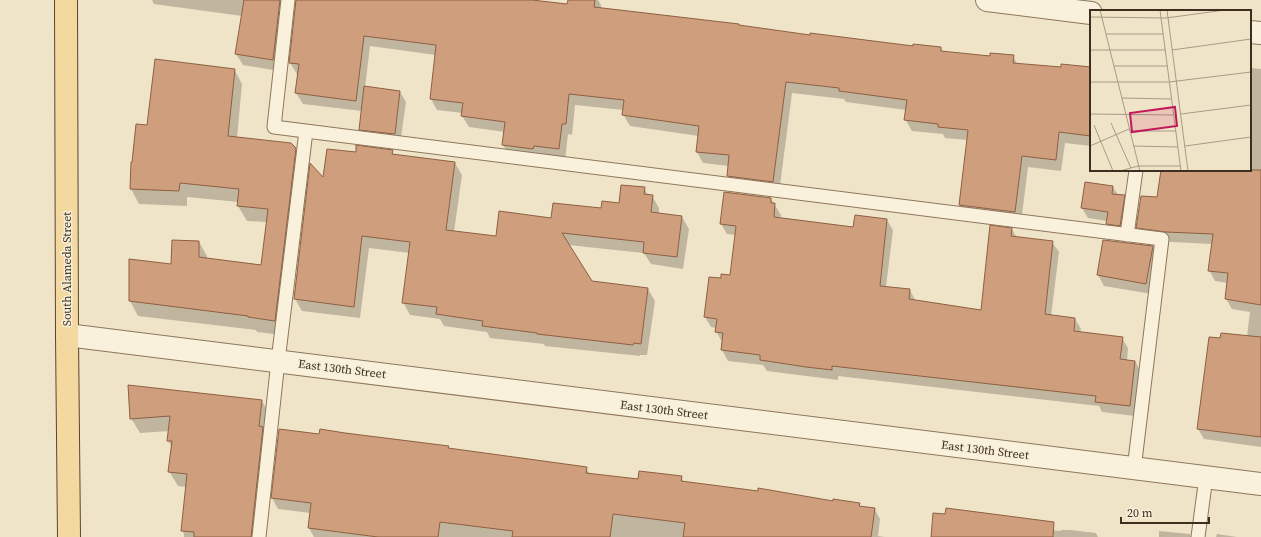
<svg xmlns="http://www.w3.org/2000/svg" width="1261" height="537" viewBox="0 0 1261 537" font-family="'Source Serif 4',serif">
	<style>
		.shadow { fill: #0003 }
		.building { fill: #cf9f7d; stroke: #8d5f41 }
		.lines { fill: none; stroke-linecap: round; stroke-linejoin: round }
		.service-casing { stroke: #8d765c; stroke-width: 15 }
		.minor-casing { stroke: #8d765c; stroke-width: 24 }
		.tertiary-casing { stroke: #8d765c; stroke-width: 24 }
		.primary-casing { stroke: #5b4430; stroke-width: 24 }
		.service { stroke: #faf1dc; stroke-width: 13 }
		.minor { stroke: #faf1dc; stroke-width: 22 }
		.tertiary { stroke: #faf1dc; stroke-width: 22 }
		.primary { stroke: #f3d9a0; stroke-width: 22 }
		.labels { text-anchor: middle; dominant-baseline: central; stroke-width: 3; stroke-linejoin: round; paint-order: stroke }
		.street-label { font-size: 12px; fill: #3d2e20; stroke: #f7eed8 }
		.inset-road { fill: none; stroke: #a89b85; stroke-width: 1 }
		.view { fill: #c2185b; fill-opacity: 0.15; stroke: #c2185b; stroke-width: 2 }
		.inset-edge { fill: none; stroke: #3d2e20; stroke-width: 2 }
	</style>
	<rect width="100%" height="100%" fill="#f0e4c8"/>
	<path class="shadow" d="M152,0h371l45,5 1,-5h29l3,5v4l210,27 103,11 27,1 2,4 48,5 22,-1 5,9 73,12v69l-26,-3 -4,28 -33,-4 -7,56 -55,-7 -6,-11 8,-65 -23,-2 -2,-4 -31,-3 -7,-12 1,-9 -60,-8 -2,-3 -52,-6 -13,100 -45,-6 -6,-11 1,-10 -26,-3 -6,-11 2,-16 -69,-10 -7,-12 1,-4 -49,-5 -3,30 -4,-1 -3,26 -55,-4 -7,-11 2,-13 -36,-5 -7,-11 1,-3 -26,-3 -6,-11 5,-44 -66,-9 -5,42 35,4 6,10 -6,42 -34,-4 -6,-11 2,-18 -59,-7 -7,-11 2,-19h-1l-7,-11 7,-60 -6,1 -12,67 -36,-6 -7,-11 6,-38 -88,-12z
		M1250,68l11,1v378l-57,-8 -6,-10 23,-90 26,-3 3,-24 -18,-3 -6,-10 2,-16 -13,-2 -6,-11 3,-26 -40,-2 -29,-4 -6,-11 21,-29 4,-28h88z
		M234,69l8,15 -5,54 58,11 9,15 -21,171 -26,-3 -1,-2 -118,-14 -8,-15 69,-59 8,14v3l55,7 5,-44 -20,-1 -9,-15 1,-4 -52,-5v9l-48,-2 -8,-15 17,-62z
		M392,151l2,4 61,8 7,12 -8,57 42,5 56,-18 50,-9 18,-6 24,-16 4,7 4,1 7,12v6l23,3 7,12 -6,40 -32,-5 -7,-11 -76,-8 24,37 56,7 7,12 -8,54h-7v1l-95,-10 -1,-2 -54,-6 -3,-6 -43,-6 -4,-7 -30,-4 -7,-13 7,-49 -41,-5 -9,70 -58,-7 -7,-12 29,-119 32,-27z
		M1113,187l5,8 6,1 6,10 -4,30 -13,-2 -6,-10v-3l-19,-3 -6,-10z
		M771,199l10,16 -1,4 74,9 33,-8 6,10 -7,57 24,3 6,12 66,9 30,-82 5,9 35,4 7,10 -8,64 24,3 6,10 -1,4 42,5 6,10 -1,13h8l6,11 -6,44 -33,-4 -3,-6 -261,-30v4l-71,-9 -4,-6 -35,-4 -6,-11v-8l-6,-11v-3l-5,-1 -6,-10 17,-38 9,-3 5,-41 -9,-1 -6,-10z
		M1152,247l6,10 -6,37 -48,-8 -6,-11z
		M262,401l8,14 -9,122h-77v-3l-2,-4 5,-43 -9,-1 -9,-15 3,-24 -4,-6 2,-10 -30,2 -9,-15z
		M448,447l1,3 137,18 4,6 48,6 43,-3 3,5 150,20 25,2 2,3 13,1 6,11 -2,17 7,1h-571l-5,-9 1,-15 -32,-4 -6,-11z
		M1017,526l43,5 1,-1h9l26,3 2,4h-166z
		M1159,531l31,3 1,3h-32z
		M1217,534l20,3h-21z"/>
	<path class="building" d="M244,0h36l-7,60 -38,-6z
		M296,0h236l35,4 1,-4h27l-1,7 145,17v1l71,10v-2l103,13v-2l28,3v4l49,5v-3l24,2 -1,8 48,4v-3l30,3v69l-32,-4 -3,28 -34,-4 -7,56 -56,-7 9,-75 -30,-3v-3l-34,-4 3,-20 -68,-9v-3l-53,-6 -13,100 -46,-6 2,-21 -33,-3 3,-26 -77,-11 2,-15 -55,-6 -3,30h-4l-3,25 -25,-3 -1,3 -31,-4 3,-23 -44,-6 2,-13 -33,-4 6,-54 -72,-9 -8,65 -61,-8 4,-29 -10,-1z
		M155,59l80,10 -7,67 63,7 5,5 -21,173 -27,-4v-1l-119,-15v-42l42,5 1,-24 27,1v16l62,8 7,-56 -31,-3 2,-17 -59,-6 -1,8 -49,-2 1,-27h1l4,-38 11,1z
		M364,86l36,5 -5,43 -36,-4z
		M356,145l37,5 -1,4 63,8 -9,68 50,6 3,-25 52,7 2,-15 48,5 1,-7 17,2 2,-18 24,2 -1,7 9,1 -2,17 31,4 -5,41 -34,-4 1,-11 -82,-9 30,48 56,7 -7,56 -7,-1 -1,2 -96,-11v-1l-55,-7 1,-5 -47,-7 1,-7 -35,-4 8,-61 -48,-6 -8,71 -60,-8 16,-136 13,14 4,-28 29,3z
		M1161,170h100v135l-36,-6 3,-26 -20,-2 5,-37 -47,-2 -30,-4 5,-32 16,1z
		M1085,182l28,4 -1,8 13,1 -5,31 -14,-2 2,-12 -27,-4z
		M724,192l47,6v5h4l-1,14 79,10 2,-12 32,4 -7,67 30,3 -1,10 72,11 9,-85 22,3 -1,8 42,5 -8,73 30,4 -1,13 49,6 -3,22 15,2 -5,45 -35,-4 1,-6 -264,-30v4l-26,-3 -46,-7v-5l-39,-5 2,-17 -8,-1 2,-13 -13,-2 5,-40 12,1v-4l9,1 6,-49 -16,-2z
		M1103,240l50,6 -7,38 -49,-9z
		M1221,333l40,4v100l-64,-8 12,-92 11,1z
		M128,385l134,15 -3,26 4,1 -12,110h-57v-5l-13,-1 6,-57 -19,-2 4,-31h-5l3,-25 -40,3z
		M279,429l40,5 1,-5 25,4 104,13 -1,2 139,19 -1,6 52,6 1,-8 43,5 -1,5 77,10v-3l75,13v-2l27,4 -1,3 16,2 -4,29h-188l2,-14 -72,-9 -3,23h-98l1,-6 -73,-9 -2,15h-60l-70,-9 3,-25 -40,-5z
		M946,508l108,14 -1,15h-122l2,-24 12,1z"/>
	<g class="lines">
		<g class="service-casing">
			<path id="service" d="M288,0l-14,127 888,112 -28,230
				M1127,235l9,-65
				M259,537l19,-176 28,-230
				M1198,537l8,-60"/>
		</g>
		<g class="minor-casing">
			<path id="minor" d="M987,0l104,13
				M1250,32l11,1"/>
		</g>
		<g class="tertiary-casing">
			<path id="tertiary" d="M67,335l1194,149"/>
		</g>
		<g class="primary-casing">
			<path id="primary" d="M66,0l1,335 2,202"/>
		</g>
		<use href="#service" class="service"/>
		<use href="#minor" class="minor"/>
		<use href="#tertiary" class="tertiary"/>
		<use href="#primary" class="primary"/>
	</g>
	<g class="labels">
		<g class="street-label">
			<text transform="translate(67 269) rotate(-90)">South Alameda Street</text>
			<text transform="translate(342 369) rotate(7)">East 130th Street</text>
			<text transform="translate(664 410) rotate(7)">East 130th Street</text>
			<text transform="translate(985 450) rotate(7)">East 130th Street</text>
		</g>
	</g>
	<g transform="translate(1090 10)">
		<rect width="161" height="161" fill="#f0e4c8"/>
		<path class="inset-road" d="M10,0l40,161M70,0l21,161M77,0l21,161M0,7l76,1 59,-8M16,24h57M0,40h75M82,40l79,-11M24,56h53M0,72h79M79,72l82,-10M32,88l49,1M0,104l84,1M91,104l70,-9M21,113l20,45M4,115l19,46M39,121h47M0,136l39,-17M43,136l45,1M95,136l66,-9M30,161l18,-5h42"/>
		<path class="view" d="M85,97l2,19 -45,6 -2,-19z"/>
		<rect width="161" height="161" class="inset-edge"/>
	</g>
	<path d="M1121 517v6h88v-6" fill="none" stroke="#3d2e20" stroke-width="2"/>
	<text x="1127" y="517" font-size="12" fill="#3d2e20" stroke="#f7eed8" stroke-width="3" paint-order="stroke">20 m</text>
</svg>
